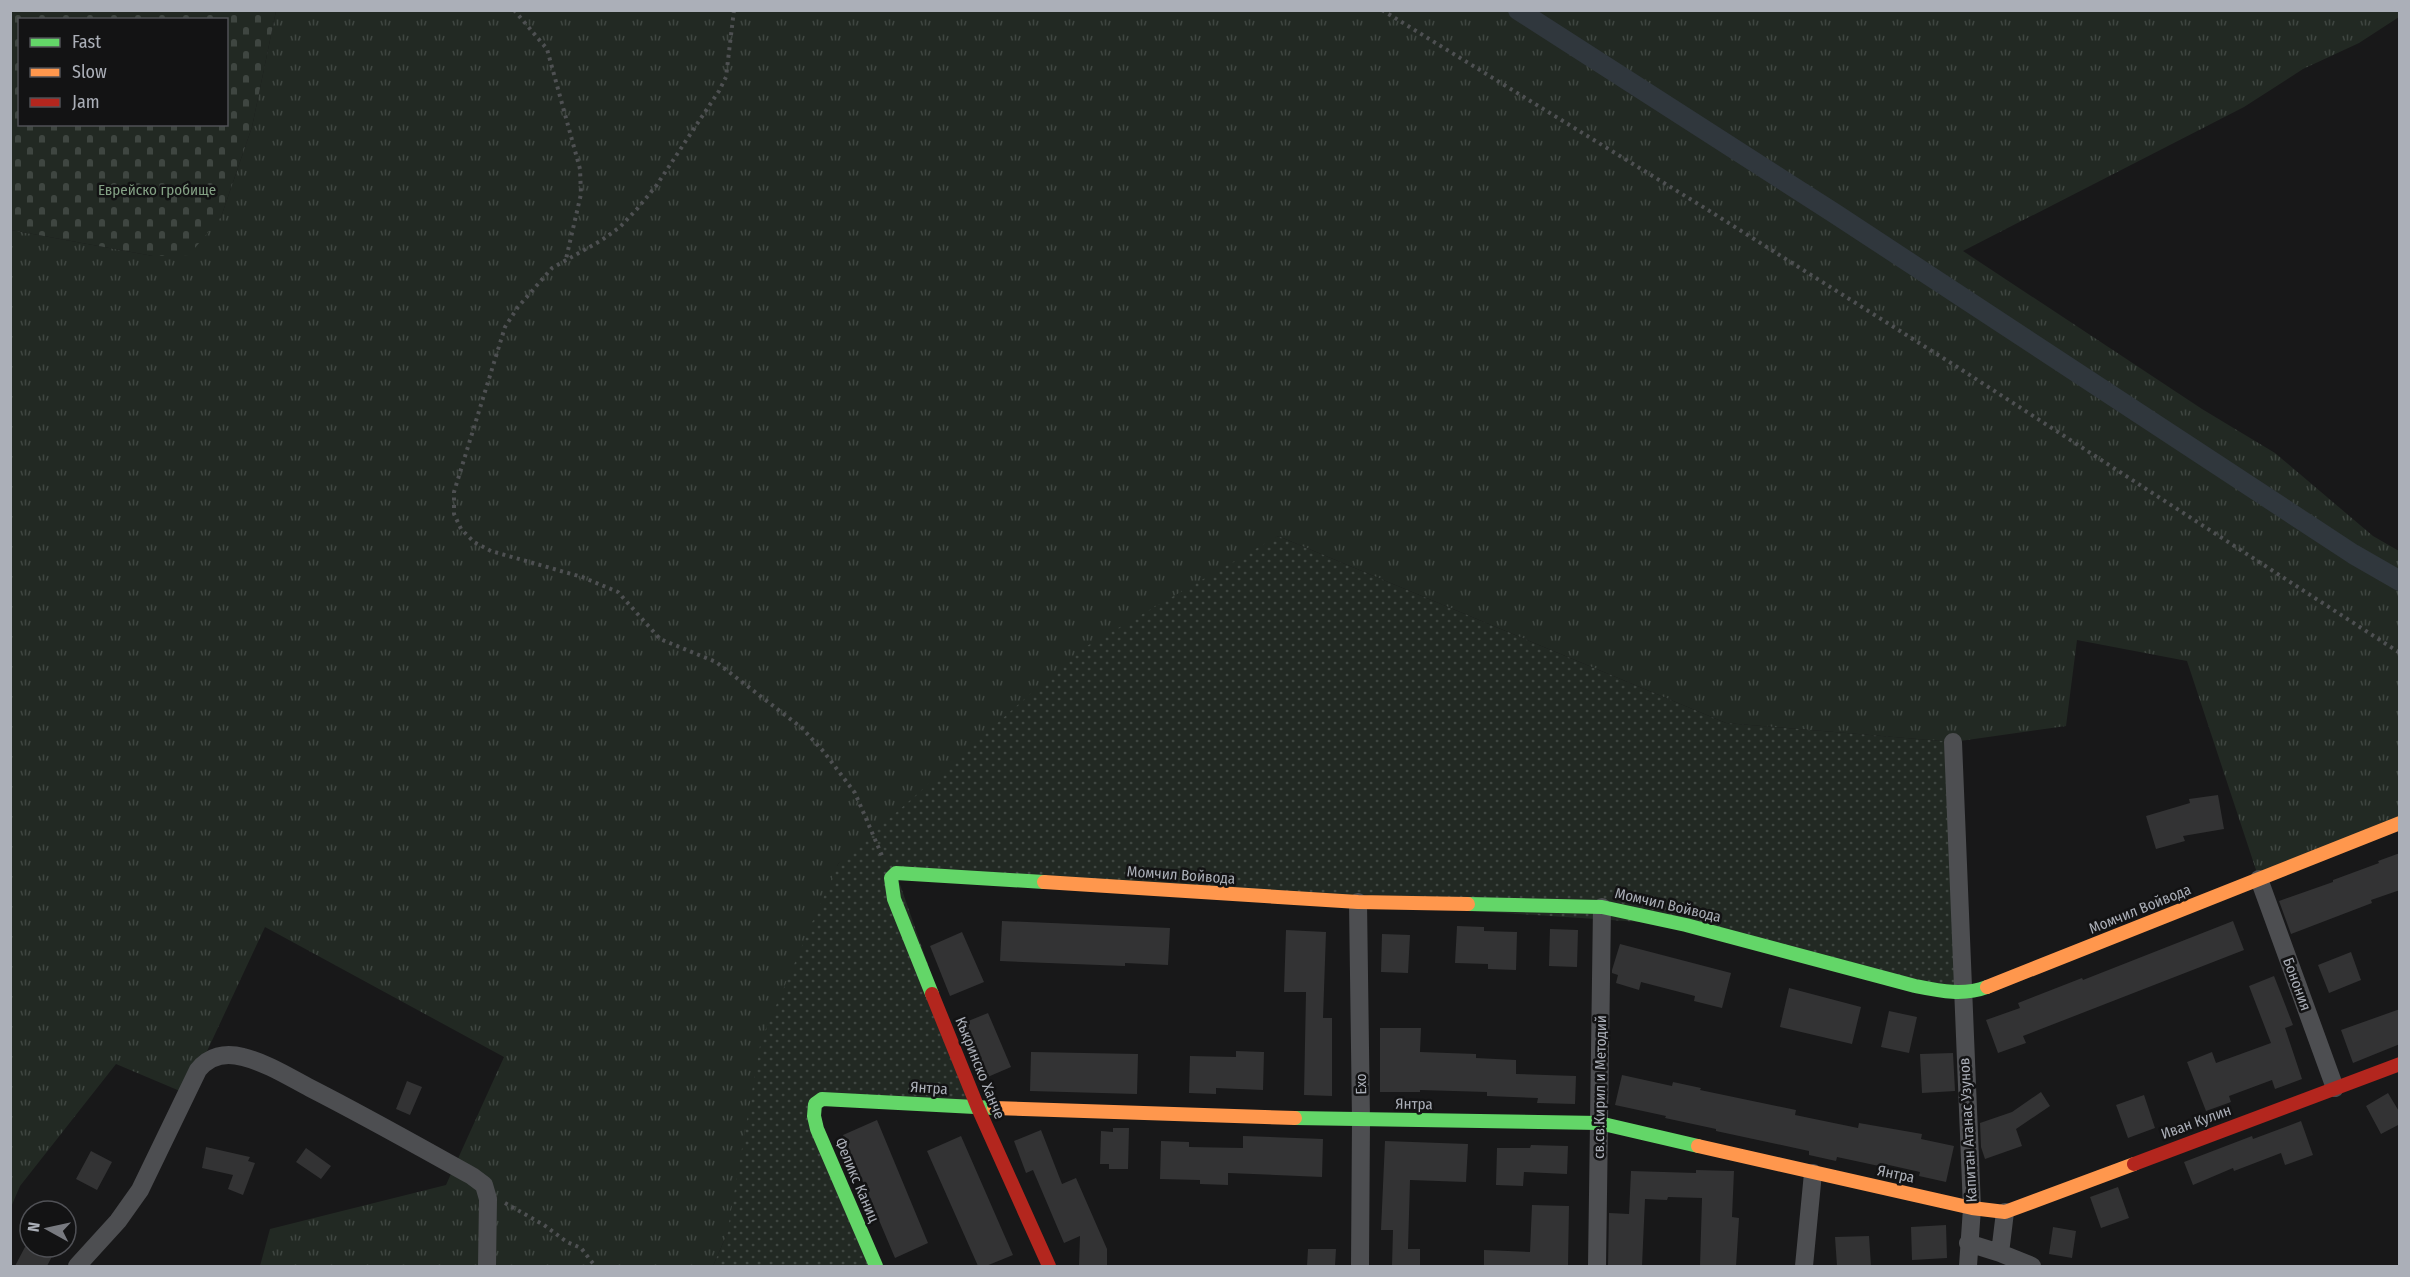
<svg xmlns="http://www.w3.org/2000/svg" width="2410" height="1277" viewBox="0 0 2410 1277" font-family="'Fira Sans Condensed',sans-serif">
	<style>
		.grass { fill: url(#grass-tufts) }
		.cemetery { fill: url(#cemetery-stones); fill-rule: evenodd }
		.garden { fill: url(#garden-dots) }
		.lines { fill: none; stroke-linecap: round; stroke-linejoin: round }
		.canal { stroke: #30373d; stroke-width: 20 }
		.building { fill: #333334 }
		.path { stroke: #4e5052; stroke-width: 4; stroke-dasharray: 3 4.5; stroke-linecap: butt }
		.street { stroke: #4d4e51; stroke-width: 18 }
		.fast { stroke: #63d668; stroke-width: 14 }
		.slow { stroke: #ff974d; stroke-width: 14 }
		.jam { stroke: #b3261e; stroke-width: 14 }
		.labels { text-anchor: middle; dominant-baseline: central; stroke-width: 5; stroke-linejoin: round; paint-order: stroke }
		.park-label { font-size: 15px; fill: #84a185; stroke: #131314 }
		.street-label { font-size: 15px; fill: #abafb8; stroke: #131314 }
	</style>
	<defs>
		<pattern id="grass-tufts" width="24" height="20" patternUnits="userSpaceOnUse" patternTransform="scale(1.5)"><rect width="24" height="20" fill="#222923"/><path d="M3 7l-1-3M5 7V3M7 7l1-3M15 17l-1-3M17 17v-4M19 17l1-3" fill="none" stroke="#3f4641"/></pattern>
		<pattern id="cemetery-stones" width="16" height="16" patternUnits="userSpaceOnUse" patternTransform="scale(1.5)"><rect width="16" height="16" fill="#222923"/><path d="M2 7V4a2 2 0 0 1 4 0v3zM10 15v-3a2 2 0 0 1 4 0v3z" fill="#3f4641"/></pattern>
		<pattern id="garden-dots" width="8" height="8" patternUnits="userSpaceOnUse" patternTransform="scale(1.5)"><rect width="8" height="8" fill="#222923"/><path d="M2 2h.1M6 6h.1" fill="none" stroke="#3f4641" stroke-width="1.8" stroke-linecap="round"/></pattern>
	</defs>
	<rect width="100%" height="100%" fill="#181819"/>
	<path class="grass" d="M276,11h2123v6l-40,26 -56,26 -59,38 -281,144 239,158 73,44 98,83 26,15v272l-140,56 -72,-218 -110,-21 -11,86 -113,16 -227,-19 -448,-187 -440,328 -111,370 -14,32h-453l10,-37 176,-44 58,-128 -239,-130 -78,167 -71,-30 -96,122 -9,21v-977l142,26 68,-39 31,-90z"/>
	<path class="cemetery" d="M10,11h266l-24,116 -31,90 -32,38 -36,1 -142,-26zM20,20h206v104h-206z"/>
	<path class="garden" d="M1278,536l448,187 227,19 9,252 -276,-69 -790,-52 82,235 -163,-4 61,162h-163l14,-32 34,-194 77,-176 242,-214z"/>
	<g class="lines">
		<path class="canal" d="M1518,10l316,203 519,341 47,27"/>
	</g>
	<path class="building" d="M2218,795l6,34 -41,7 2,5 -29,8 -10,-33 44,-13 -1,-4z
		M2400,853v37l-29,10 1,3 -81,31 -12,-33 54,-19v-2l46,-17 -1,-2z
		M1002,921l168,7 -2,37 -43,-2v3l-125,-5z
		M2233,921l11,29 -221,86 3,7 -28,10 -12,-33 34,-12 -2,-5 64,-25 1,2z
		M1457,926l27,1v4l33,1 -1,38 -28,-1v-5l-33,-1z
		M1550,929l28,1 -1,37 -28,-1z
		M1286,930l40,2 -3,86h9v78l-28,-1 2,-103h-22z
		M962,932l22,50 -34,14 -20,-50z
		M1382,934l28,1 -2,38 -27,-1z
		M1620,944l111,29 -9,35 -28,-7 1,-5 -54,-14 -2,8 -23,-7 2,-8 -6,-2v-3z
		M2351,952l10,28 -32,13 -11,-28z
		M2274,976l19,49 -8,3 17,51 -27,10 -3,-9 -43,16 2,6 -25,9 -19,-49 25,-10 4,11 55,-20 -22,-57z
		M1789,988l72,19 -9,37 -72,-17z
		M2400,1009v35l-47,19 -12,-33z
		M1889,1011l28,6 -8,36 -28,-6z
		M988,1013l23,54 -28,12 -22,-55z
		M1380,1028h41l-1,24 56,2v4l40,2v14l60,2 -1,28 -38,-1 1,-5 -51,-2v-4l-67,-2v2h-40z
		M1236,1051l28,1 -1,38 -47,-2v6l-27,-1 1,-37 46,1z
		M1031,1052l107,2 -1,40 -107,-3z
		M1953,1053l2,38 -33,2 -2,-39z
		M1622,1075l50,11 1,-4 28,6 -1,2 96,20 -1,5 63,13 1,-5 63,11 -1,5 33,7 -8,36 -27,-6 1,-4 -40,-9 -1,3 -42,-9 -1,4 -27,-6v-4l-93,-20v-2l-51,-11 1,-2 -51,-11z
		M407,1081l15,6 -12,28 -14,-6z
		M2041,1092l9,14 -34,23 6,17 -37,13 -4,-12 -1,-24 32,-11z
		M2388,1093l12,20v11l-19,10 -15,-28z
		M2144,1095l11,33 -27,10 -12,-33z
		M877,1120l51,123 -33,15 -52,-123z
		M2301,1121l12,34 -28,10 -4,-12 -47,18 -1,-3 -40,17 -9,-23 68,-26 1,3z
		M1113,1128h16l-1,41h-19v-5h-9l1,-33 12,1z
		M1041,1130l21,54 14,-6 31,71v17h-28l1,-30 -16,7 -31,-73 -7,3 -12,-32z
		M961,1136l52,119 -27,11h-8l-51,-115z
		M1243,1136l80,3 -1,38 -94,-4v12l-28,-1v-4l-40,-1 1,-38 28,1v5l54,1z
		M1385,1141l83,3 -2,38 -56,-2 -2,69h12v17h-28l1,-36h-12z
		M1531,1145l37,1 -1,28 -43,-2 -1,14 -27,-1 1,-37h33z
		M206,1147l44,10 -2,4 7,2 -12,32 -15,-6 5,-14 -31,-7z
		M306,1148l25,18 -10,13 -25,-17z
		M91,1151l21,11 -15,28 -21,-11z
		M1696,1170l38,1 -2,46 7,1 -3,48h-36l2,-68 -34,-1 -1,3 -22,-1 -3,67h-34l1,-53 20,1 2,-43 65,2z
		M2118,1187l11,31 -28,10 -11,-31z
		M1532,1205l37,1 -1,60h-84v-16l46,2z
		M1946,1225l1,33 -35,2 -1,-33z
		M2053,1227l23,4 -4,27 -23,-4z
		M1869,1236l2,30h-34l-2,-29z
		M25,1247h32l-10,19h-32z
		M1308,1249h28l-1,17h-28z"/>
	<g class="lines">
		<path class="path" d="M514,10l33,39 33,120 1,25 -15,65
			M734,10l-8,67 -7,14 -63,95 -19,23 -17,18 -18,13 -50,28 -34,39 -13,20 -51,165v22l7,15 13,13 17,9 91,26 36,15 42,47 56,23 86,66 22,24 31,41 28,65
			M1382,10l326,200 254,160 438,283
			M505,1203l39,22 23,17 14,6 14,18"/>
		<path class="street" d="M1953,742l19,466 -4,58
			M2259,879l76,209
			M1358,902l3,218 -1,146
			M1968,1243l32,10 32,13
			M2000,1253l5,-41
			M77,1266l41,-45 22,-31 58,-120c11,-14 27,-18 45,-13 24,6 46,20 67,31 55,28 108,58 162,88l12,9 4,14 -1,67
			M1597,1266l5,-359
			M1804,1266l9,-93"/>
		<path class="fast" d="M1468,904l134,3 84,18 229,61c25,5 48,10 72,1
			M932,994l-38,-95 -3,-21 5,-5 148,9
			M1295,1118l304,5 99,23
			M876,1266l-59,-137 -3,-13 1,-12 7,-5 172,9"/>
		<path class="slow" d="M1044,882l314,20 110,2
			M1987,987l413,-164
			M994,1108l301,10
			M1698,1146l274,62 33,4 129,-48"/>
		<path class="jam" d="M932,994l46,114 71,158
			M2134,1164l266,-100"/>
	</g>
	<g class="labels">
		<g class="park-label">
			<text x="157" y="190">Еврейско гробище</text>
		</g>
		<g class="street-label">
			<text transform="translate(1181 875) rotate(4)">Момчил Войвода</text>
			<text transform="translate(1668 905) rotate(13)">Момчил Войвода</text>
			<text transform="translate(2140 909) rotate(-22)">Момчил Войвода</text>
			<text transform="translate(2297 984) rotate(70)">Бонония</text>
			<text transform="translate(980 1068) rotate(68)">Къкринско Ханче</text>
			<text transform="translate(1361 1084) rotate(-91)">Ехо</text>
			<text transform="translate(1600 1087) rotate(-89)">св.св.Кирил и Методий</text>
			<text transform="translate(929 1088) rotate(4)">Янтра</text>
			<text transform="translate(1414 1104) rotate(1)">Янтра</text>
			<text transform="translate(2196 1122) rotate(-20)">Иван Кулин</text>
			<text transform="translate(1968 1130) rotate(-93)">Капитан Атанас Узунов</text>
			<text transform="translate(1896 1174) rotate(12)">Янтра</text>
			<text transform="translate(857 1180) rotate(67)">Феликс Каниц</text>
		</g>
	</g>
	<rect width="2410" height="1277" fill="none" stroke="#abafb8" stroke-width="24"/>
	<rect x="18" y="18" width="210" height="108" fill="#131314" stroke="#505156" stroke-width="1.5"/>
	<rect x="30" y="38" width="30" height="9" fill="#63d668" stroke="#505156" stroke-width="1.5"/>
	<text x="72" y="48" font-size="18" fill="#abafb8">Fast</text>
	<rect x="30" y="68" width="30" height="9" fill="#ff974d" stroke="#505156" stroke-width="1.5"/>
	<text x="72" y="78" font-size="18" fill="#abafb8">Slow</text>
	<rect x="30" y="98" width="30" height="9" fill="#b3261e" stroke="#505156" stroke-width="1.5"/>
	<text x="72" y="108" font-size="18" fill="#abafb8">Jam</text>
	<g transform="translate(48 1229) rotate(278)"><circle r="28" fill="#131314" stroke="#505156" stroke-width="1.5"/>
	<path d="M0-4.5L10 22L0 15L-10 22Z" fill="#787a80"/>
	<text y="-9" font-size="16" font-weight="bold" text-anchor="middle" fill="#abafb8">N</text>
	</g>
</svg>
